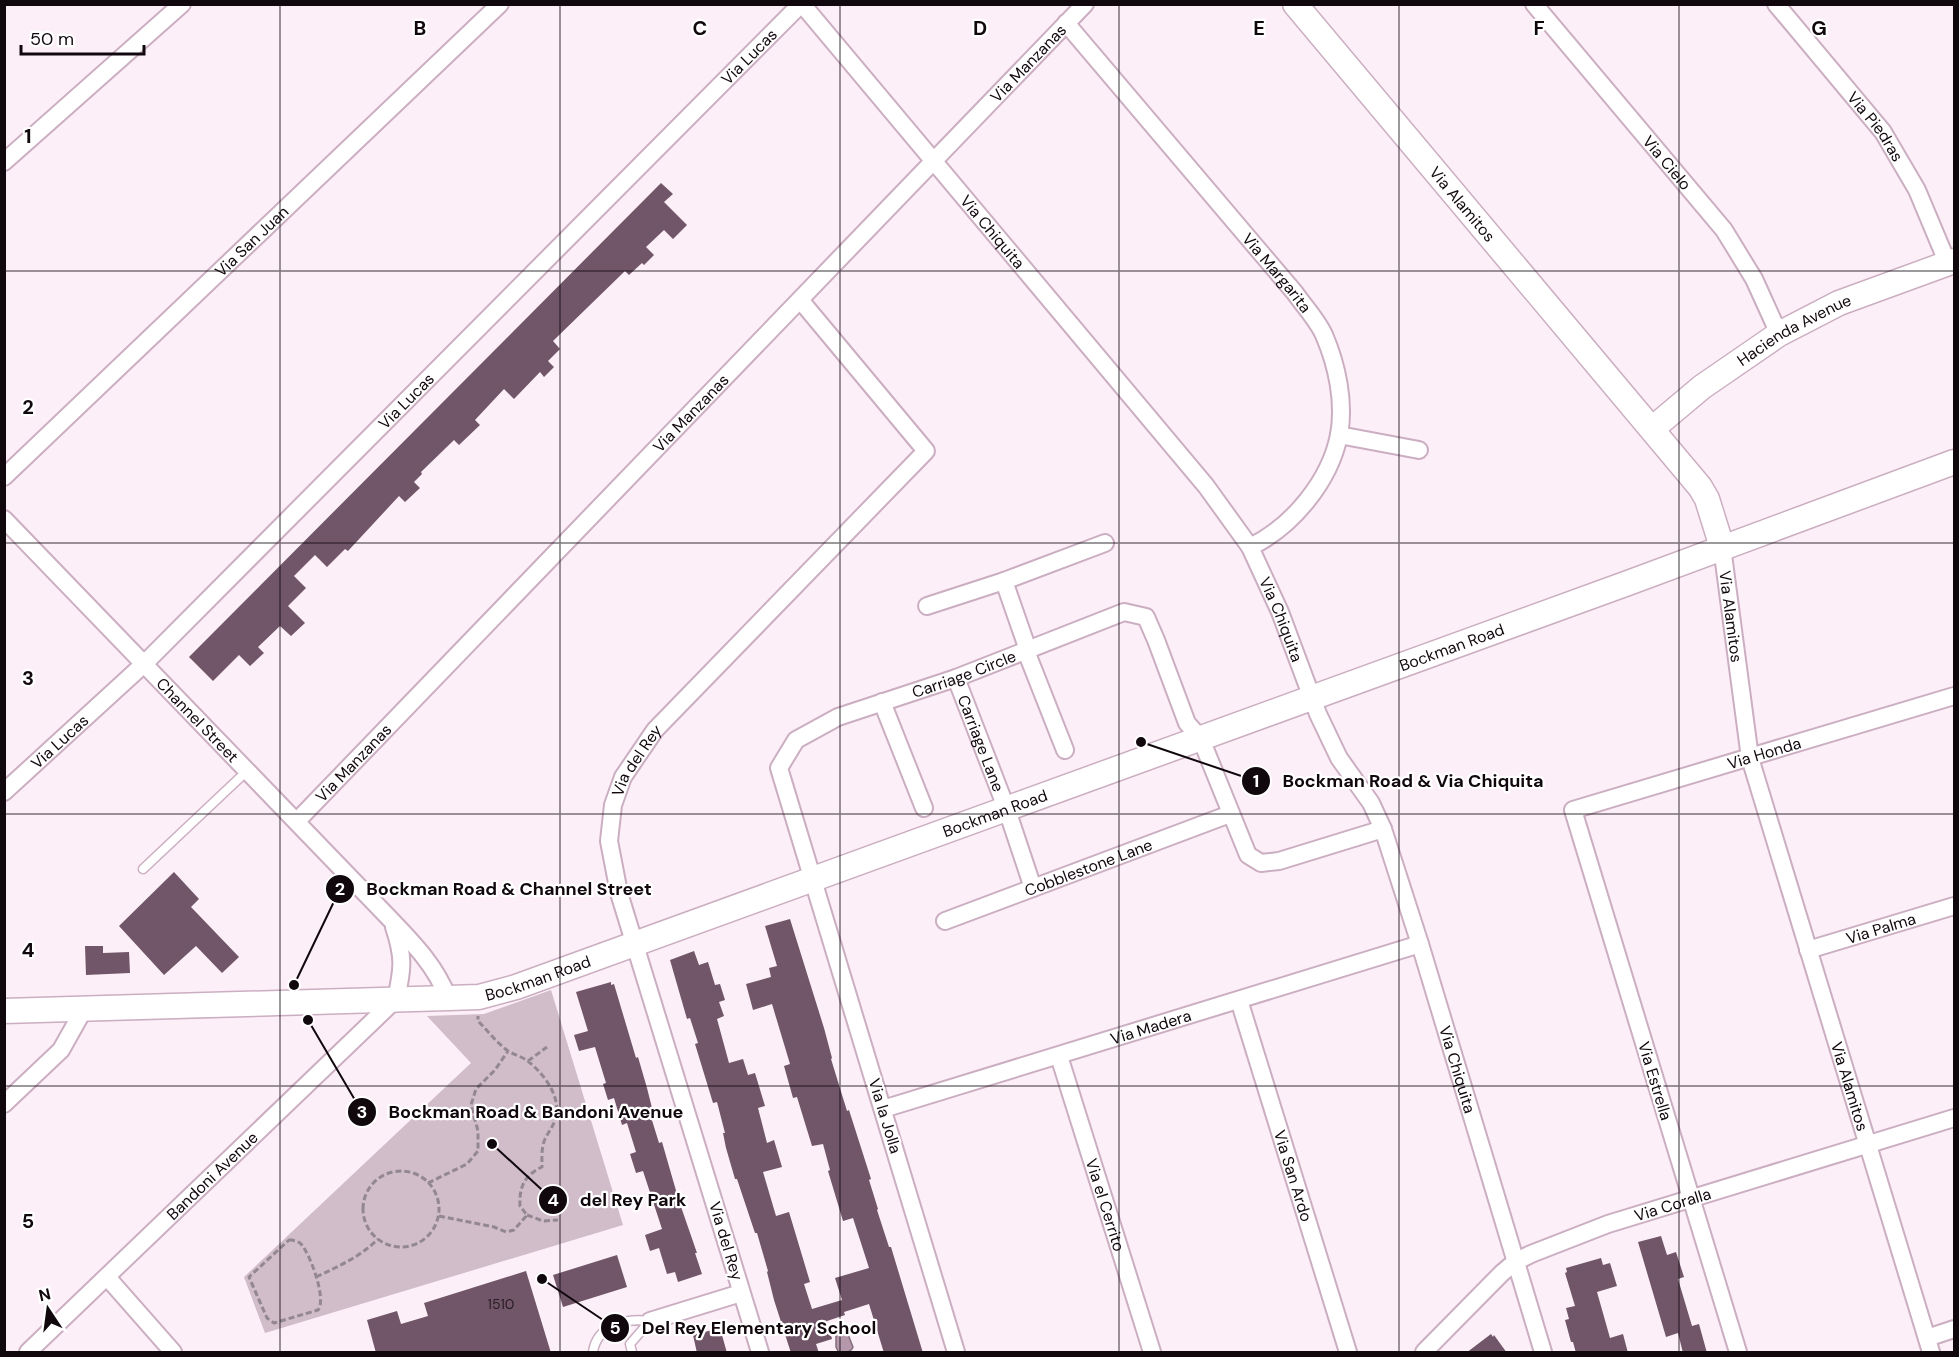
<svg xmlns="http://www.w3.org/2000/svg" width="1959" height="1357" viewBox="0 0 1959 1357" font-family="'DM Sans',sans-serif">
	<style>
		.green { fill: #d1bcca }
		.water { fill: #b598ac; stroke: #846d7d; stroke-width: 1.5 }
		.building { fill: #705668 }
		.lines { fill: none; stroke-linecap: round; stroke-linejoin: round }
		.lane-casing { stroke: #cbaec1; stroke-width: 11 }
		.street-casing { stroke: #cbaec1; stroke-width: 20 }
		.secondary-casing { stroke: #cbaec1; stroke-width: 27 }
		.path { stroke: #93888f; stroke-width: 3; stroke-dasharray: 6 3; stroke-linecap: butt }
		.lane { stroke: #fff; stroke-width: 8 }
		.street { stroke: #fff; stroke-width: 16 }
		.secondary { stroke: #fff; stroke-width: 24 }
		.grid { fill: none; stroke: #11080e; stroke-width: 1.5; stroke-opacity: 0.55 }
		.labels { text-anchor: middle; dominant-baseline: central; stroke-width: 4.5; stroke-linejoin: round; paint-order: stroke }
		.number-label { font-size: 14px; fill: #291c24 }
		.street-label { font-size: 16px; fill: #11080e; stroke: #fff }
		.grid-label { font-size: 20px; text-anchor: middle; font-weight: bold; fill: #11080e; stroke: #fff; stroke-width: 4.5; stroke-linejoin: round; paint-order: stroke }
		.leader { fill: none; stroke: #11080e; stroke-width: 2 }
		.callout-dot { fill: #11080e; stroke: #fff; stroke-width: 2 }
		.mark-label { font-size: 18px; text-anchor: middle; font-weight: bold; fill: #fff }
		.callout-label { font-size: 18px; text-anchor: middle; font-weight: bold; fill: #11080e; stroke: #fff; stroke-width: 4.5; stroke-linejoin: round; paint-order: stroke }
	</style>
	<rect width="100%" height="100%" fill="#fceff7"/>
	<path class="green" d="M551,990l72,235 -358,108 -21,-56 227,-214 -44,-47 57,-2z"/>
	<path class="water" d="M845,1327l8,20c-2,6 -10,6 -15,4l-2,-4v-16l4,-3z"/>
	<path class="building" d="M661,183l12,11 -9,8 23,23 -14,14 -9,-9 -18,17 8,8 -10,10 -2,-2 -13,12 -4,-4 -72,70 7,8 -12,12 6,6 -10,10 -4,-5 -26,27 -10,-10 -29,31 5,5 -21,20 -5,-5 -33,32 1,2 -8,8 6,6 -15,14 -6,-6 -51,55 -3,-2 -18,18 -12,-12 -21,21 12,12 -18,18 17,17 -14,13 -11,-10 -22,21 6,6 -14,13 -11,-11 -26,26 -24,-24z
		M174,872l25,27 -8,8 48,50 -17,16 -26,-27 -32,29 -45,-49z
		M790,919l34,109 8,30 -1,1 16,52 2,-1 22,69 -2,1 9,29 -1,1 12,37h2l32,106h-39l-15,-49 -25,8 1,3 -18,6 5,18 -16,5 3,9h-28l-17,-53 -7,-28 1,-1 -11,-38h-2l-18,-54h-2l-9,-31 -3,-15h2l-8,-31 -4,1 -18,-59 3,-1 -8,-25 -3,1 -17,-59 24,-9 5,14 9,-3 7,23 5,-1 5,16 -6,2 5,14 -7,3 12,44 14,-4 5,16 7,-2 10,33 -7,2 9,35 7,-3 8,27 -19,5 13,44 13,-4 21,70 -6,2 8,25 30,-9 -7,-22 34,-10 -16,-50 -10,3 -15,-50 2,-1 -7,-26 -11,2 -15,-49 -4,1 -9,-32 6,-2 -18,-60 -19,6 -7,-26 25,-7 -2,-9 8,-2 -12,-40z
		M85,946h18v7l26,-1 1,21 -44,2z
		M611,982v3l3,-1 22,74 2,-1 9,31 7,28 -3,1 8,26 3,-1 17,59 18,52h-2l7,21 -24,8 -3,-10 -8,2 -8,-26 -9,3 -5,-16 17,-6 -19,-58 -7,2 -6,-19 6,-2 -9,-29 -5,2 -8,-27 -6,2 -5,-16 3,-1 -11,-36 -16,4 -5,-16 14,-4 -12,-39z
		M1661,1236l6,19 9,-3 8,25 -6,2 14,47 7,-2 8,29h-24l-5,-20 -12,4 -28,-95z
		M617,1255l10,32 -64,20 -10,-32z
		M1601,1258l2,7 7,-2 7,23 -20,6 13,46 13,-4 5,19h-52l-3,-11h-2l-6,-22 4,-1 -3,-11 9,-2 -10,-33 2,-1 -1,-4z
		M526,1271l25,82h-175l-9,-33 30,-9 4,13 27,-8 -4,-13z
		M720,1328l7,25h-30l-4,-18z
		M1491,1334l2,3 1,-2 13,18h-41z"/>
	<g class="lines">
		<g class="lane-casing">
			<path id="lane" d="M143,869l105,-99
				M593,1352c4,-27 33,-34 57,-31
				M632,1352l-2,-8 20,-23"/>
		</g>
		<g class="street-casing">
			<g id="street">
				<path id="s1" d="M802,4l404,482 44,61 30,65 38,102 21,44 32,45 12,26 37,115 123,408"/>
				<path id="s2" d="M1534,4l190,226 30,49 25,55"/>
				<path id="s3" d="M1776,4l107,128 34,58 31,74"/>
				<path id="s4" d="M1066,23l229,270c9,13 23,28 29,42 13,30 21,67 15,100 -9,46 -47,92 -89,112"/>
				<path d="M4,162l178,-158"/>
				<path d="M1339,435l80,15"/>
				<path id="s5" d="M4,477l496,-473"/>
				<path id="s6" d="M4,519l388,402c23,24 44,46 56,77"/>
				<path id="s7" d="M1722,547l28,211 181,594"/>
				<path d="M927,606l77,-25"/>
				<path d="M1028,650l-24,-69 101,-38"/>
				<path d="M1026,651l39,99"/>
				<path id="s8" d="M956,678l51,132 26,78"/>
				<path d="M882,702l42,106"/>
				<path id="s9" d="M4,792l141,-129 656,-659"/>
				<path id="s10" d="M297,821l788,-817"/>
				<path id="s11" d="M945,921l285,-107"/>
				<path id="s12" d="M1808,950l146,-44"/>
				<path id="s13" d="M1239,1000l109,352"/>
				<path id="s14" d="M1059,1056l93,296"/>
				<path d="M4,1104l57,-54 23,-41"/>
				<path id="s15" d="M883,1109l537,-165"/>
				<path d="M107,1277l66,75"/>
				<path d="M650,1321l91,-28"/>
				<path d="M1927,1338l27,-9"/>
				<path id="s16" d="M28,1352l368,-353c7,-31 8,-42 -2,-72"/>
				<path id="s17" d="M760,1352l-141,-459 -10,-52 4,-36 10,-28 32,-47 271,-279 -125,-150"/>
				<path id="s18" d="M956,1352l-177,-584 17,-28 42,-23 118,-39 168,-66 22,5 10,23 31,83 14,16 47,116 13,8 18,-2 104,-32"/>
				<path id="s19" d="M1424,1352l78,-79 13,-11 16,-8 77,-30 346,-106"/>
				<path id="s20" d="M1738,1352l-165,-542 381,-114"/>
			</g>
		</g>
		<g class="secondary-casing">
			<g id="secondary">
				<path id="s21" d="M1295,4l405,483 7,12 15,48"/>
				<path id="s22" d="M1652,429l50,-42 77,-53 60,-31 115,-42"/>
				<path id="s23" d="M4,1011l444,-13 31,-1 37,-10 1112,-404 326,-121"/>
			</g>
		</g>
		<path class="path" d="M528,1061l19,-14
			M363 1209a38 38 0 1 1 76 0a38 38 0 1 1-76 0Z
			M428,1183l39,-19 11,-13v-20l-7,-26 5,-16 19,-19 13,-19
			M527,1215l16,6 15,-1
			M439,1216l55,11 12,5 8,-2 13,-15 -7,-9c-1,-20 5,-31 22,-39 0,-9 -1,-19 3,-28 5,-10 12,-17 12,-30 -1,-19 -14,-35 -28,-47 -6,-5 -14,-7 -21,-11 -11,-8 -20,-20 -30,-30v-5
			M289,1240h3c3,1 7,2 9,4 9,10 26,55 17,66l-44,13 -7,-5 -18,-41z
			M316,1277c23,-11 44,-20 62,-38"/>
		<use href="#lane" class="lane"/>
		<use href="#street" class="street"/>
		<use href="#secondary" class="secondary"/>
	</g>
	<path class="grid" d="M280,4v1348M560,4v1348M840,4v1348M1119,4v1348M1399,4v1348M1679,4v1348M4,271h1950M4,543h1950M4,814h1950M4,1086h1950"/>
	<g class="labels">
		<g class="number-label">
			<text x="501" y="1304">1510</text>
		</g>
		<g class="street-label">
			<text stroke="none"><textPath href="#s9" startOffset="1047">Via Lucas</textPath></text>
			<text stroke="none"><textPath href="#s10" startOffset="1053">Via Manzanas</textPath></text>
			<text stroke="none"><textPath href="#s3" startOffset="158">Via Piedras</textPath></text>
			<text stroke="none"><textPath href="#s2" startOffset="207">Via Cielo</textPath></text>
			<text stroke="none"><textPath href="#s21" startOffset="261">Via Alamitos</textPath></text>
			<text stroke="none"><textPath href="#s1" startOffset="297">Via Chiquita</textPath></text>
			<text stroke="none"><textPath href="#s5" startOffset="342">Via San Juan</textPath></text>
			<text stroke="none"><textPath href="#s4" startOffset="327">Via Margarita</textPath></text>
			<text stroke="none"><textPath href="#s22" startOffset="174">Hacienda Avenue</textPath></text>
			<text stroke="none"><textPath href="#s9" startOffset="561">Via Lucas</textPath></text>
			<text stroke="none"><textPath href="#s10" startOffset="567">Via Manzanas</textPath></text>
			<text stroke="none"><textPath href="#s7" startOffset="70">Via Alamitos</textPath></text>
			<text stroke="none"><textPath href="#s1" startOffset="783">Via Chiquita</textPath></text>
			<text stroke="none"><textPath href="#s23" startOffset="1509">Bockman Road</textPath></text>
			<text stroke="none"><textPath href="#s18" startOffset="824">Carriage Circle</textPath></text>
			<text stroke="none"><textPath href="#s6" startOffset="279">Channel Street</textPath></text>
			<text stroke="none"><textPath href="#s9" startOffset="75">Via Lucas</textPath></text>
			<text stroke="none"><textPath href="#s8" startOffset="70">Carriage Lane</textPath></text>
			<text stroke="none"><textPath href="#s20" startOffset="766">Via Honda</textPath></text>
			<text stroke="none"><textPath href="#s17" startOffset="620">Via del Rey</textPath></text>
			<text stroke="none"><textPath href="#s10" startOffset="81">Via Manzanas</textPath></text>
			<text stroke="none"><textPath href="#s23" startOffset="1023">Bockman Road</textPath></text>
			<text stroke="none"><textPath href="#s11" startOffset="153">Cobblestone Lane</textPath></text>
			<text stroke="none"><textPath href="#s12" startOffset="76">Via Palma</textPath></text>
			<text stroke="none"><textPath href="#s23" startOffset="537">Bockman Road</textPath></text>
			<text stroke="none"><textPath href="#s15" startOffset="280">Via Madera</textPath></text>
			<text stroke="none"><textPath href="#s1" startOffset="1269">Via Chiquita</textPath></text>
			<text transform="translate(1655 1081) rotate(73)">Via Estrella</text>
			<text stroke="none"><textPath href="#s7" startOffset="556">Via Alamitos</textPath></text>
			<text transform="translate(885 1116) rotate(73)">Via la Jolla</text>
			<text stroke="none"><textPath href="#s16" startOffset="255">Bandoni Avenue</textPath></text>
			<text stroke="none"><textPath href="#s13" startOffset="184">Via San Ardo</textPath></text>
			<text stroke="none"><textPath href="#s14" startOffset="156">Via el Cerrito</textPath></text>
			<text stroke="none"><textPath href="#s19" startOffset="296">Via Coralla</textPath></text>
			<text transform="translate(726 1241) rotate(73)">Via del Rey</text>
		</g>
	</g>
	<g class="grid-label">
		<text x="420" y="35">B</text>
		<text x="700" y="35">C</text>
		<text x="980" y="35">D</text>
		<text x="1259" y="35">E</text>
		<text x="1539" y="35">F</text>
		<text x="1819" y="35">G</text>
		<text x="28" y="143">1</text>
		<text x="28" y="414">2</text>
		<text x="28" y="685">3</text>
		<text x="28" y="957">4</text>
		<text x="28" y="1228">5</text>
	</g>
	<path class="leader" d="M1141 742L1256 781M294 985L340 889M308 1020L362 1112M492 1144L553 1200M542 1279L615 1328"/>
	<g class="callout-dot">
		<circle cx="1141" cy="742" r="6"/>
		<circle cx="294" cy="985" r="6"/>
		<circle cx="308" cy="1020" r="6"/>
		<circle cx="492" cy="1144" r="6"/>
		<circle cx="542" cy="1279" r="6"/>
		<circle cx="1256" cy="781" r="15"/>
		<circle cx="340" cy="889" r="15"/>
		<circle cx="362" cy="1112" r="15"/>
		<circle cx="553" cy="1200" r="15"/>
		<circle cx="615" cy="1328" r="15"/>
	</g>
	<g class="mark-label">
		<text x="1256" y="787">1</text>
		<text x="340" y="895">2</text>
		<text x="362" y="1118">3</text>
		<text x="553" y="1206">4</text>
		<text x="615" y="1334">5</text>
	</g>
	<g class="callout-label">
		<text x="1413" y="787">Bockman Road &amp; Via Chiquita</text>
		<text x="509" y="895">Bockman Road &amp; Channel Street</text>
		<text x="536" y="1118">Bockman Road &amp; Bandoni Avenue</text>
		<text x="633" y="1206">del Rey Park</text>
		<text x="759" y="1334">Del Rey Elementary School</text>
	</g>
	<rect width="1959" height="1357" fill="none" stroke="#11080e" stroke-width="12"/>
	<g transform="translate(48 1309) rotate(347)" stroke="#ffffff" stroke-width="4.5" paint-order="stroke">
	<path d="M0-4.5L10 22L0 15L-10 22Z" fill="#11080e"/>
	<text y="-9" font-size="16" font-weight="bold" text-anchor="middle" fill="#11080e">N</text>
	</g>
	<path d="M21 45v9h123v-9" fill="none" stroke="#11080e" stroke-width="3"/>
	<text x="30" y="45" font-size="18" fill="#11080e" stroke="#ffffff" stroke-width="4.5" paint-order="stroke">50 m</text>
</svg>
